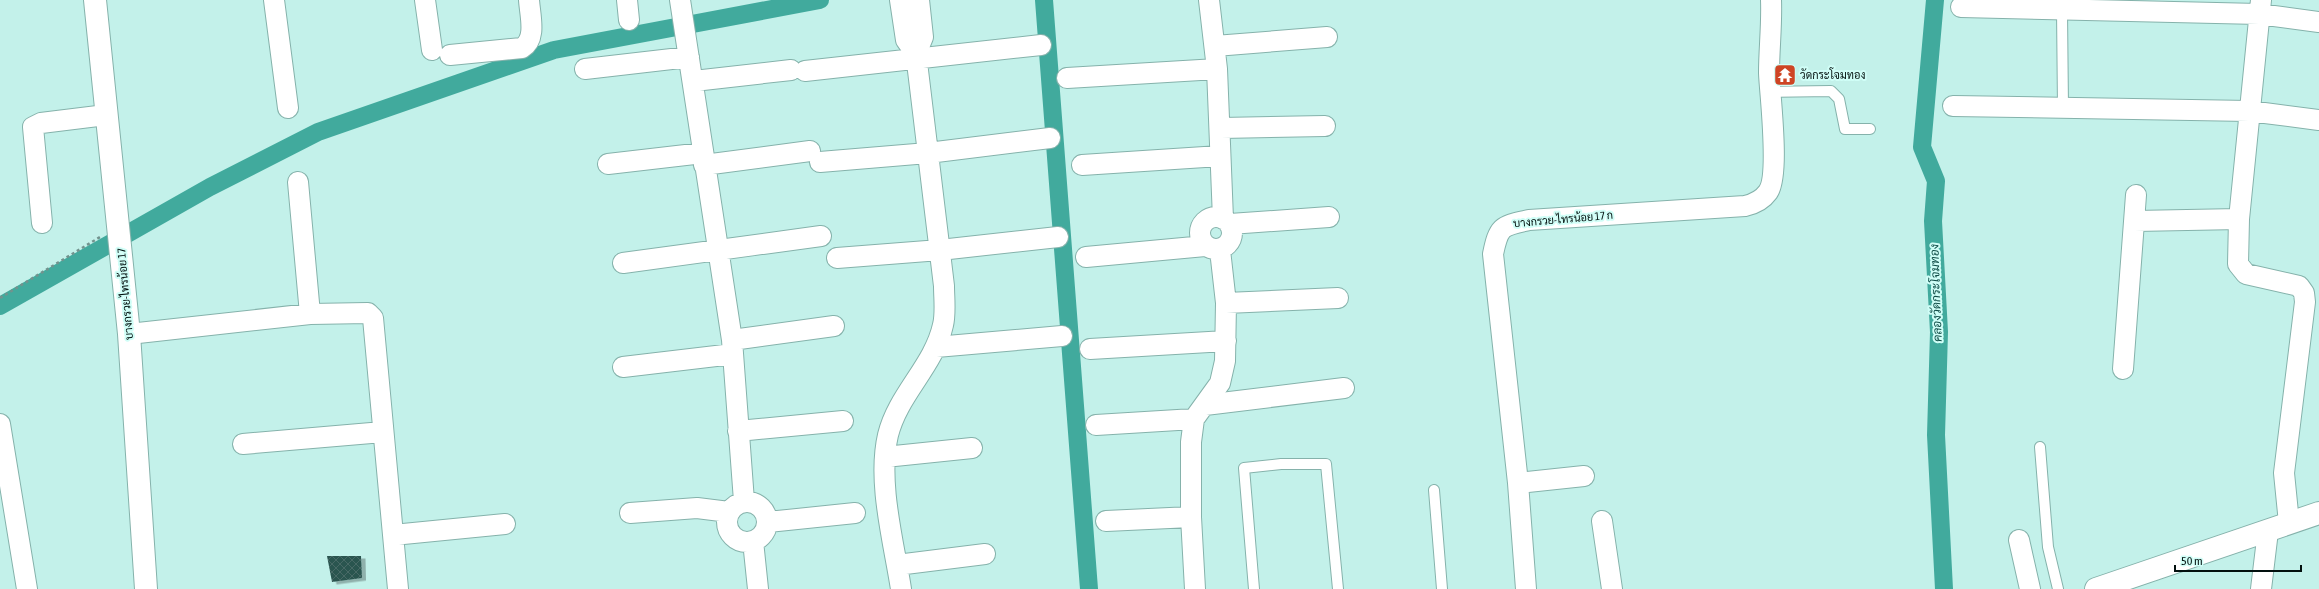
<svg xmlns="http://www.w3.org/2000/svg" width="2319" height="589" viewBox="0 0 2319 589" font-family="'Asap Condensed',Sarabun,sans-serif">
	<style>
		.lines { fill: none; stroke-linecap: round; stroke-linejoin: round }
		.canal { stroke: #41aa9d; stroke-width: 18 }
		.building { fill: url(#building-cross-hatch); filter: url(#shadow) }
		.lane-casing { stroke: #85b2ab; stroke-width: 12 }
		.street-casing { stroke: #85b2ab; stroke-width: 22 }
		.secondary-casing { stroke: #85b2ab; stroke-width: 24 }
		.path { stroke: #72938e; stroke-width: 2.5; stroke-dasharray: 3 3; stroke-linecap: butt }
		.lane { stroke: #fff; stroke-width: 10 }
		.street { stroke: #fff; stroke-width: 20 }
		.secondary { stroke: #fff; stroke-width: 22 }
		.labels { text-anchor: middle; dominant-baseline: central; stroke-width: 4; stroke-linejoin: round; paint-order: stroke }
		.poi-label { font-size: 11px; fill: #02100e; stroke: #d0fef7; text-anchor: start }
		.street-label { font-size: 11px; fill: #02100e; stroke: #d0fef7 }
		.water-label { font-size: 12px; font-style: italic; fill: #0f4c46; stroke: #d0fef7 }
	</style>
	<defs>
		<pattern id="building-cross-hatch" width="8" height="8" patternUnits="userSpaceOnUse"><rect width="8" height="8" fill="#2b5550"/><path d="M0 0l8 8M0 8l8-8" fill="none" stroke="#466965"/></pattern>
		<filter id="shadow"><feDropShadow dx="4.5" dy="2.5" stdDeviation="0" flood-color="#0004"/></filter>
	</defs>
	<rect width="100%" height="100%" fill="#c3f1ea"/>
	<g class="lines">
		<path class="canal" d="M1044,0l45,589
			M1935,0l-13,147 14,34 -3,40 6,111 -3,103 8,154
			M0,306l210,-119 108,-55 236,-82 266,-50"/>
	</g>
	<path class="building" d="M327,556h34l1,22 -30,4z"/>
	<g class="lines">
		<g class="lane-casing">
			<path id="lane" d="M2062,10l1,99
				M1770,92l61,-1 8,8 6,30h25
				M2040,447l8,100 10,42
				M1434,490l8,99
				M1254,589l-10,-121 37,-4h45l12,125"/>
		</g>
		<g class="street-casing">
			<path id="street" d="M274,0l14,108
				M425,0l7,50
				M627,0l2,20
				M680,0l52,340 12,161
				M900,0l6,40 10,14 28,232c0,12 2,27 -1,39 -9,41 -45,69 -55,110 -11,47 6,108 13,154
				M1209,0l8,69 6,150
				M2261,0l-22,219 -1,45 8,10 53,12 5,7 1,9 -21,171 5,50
				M1961,7l298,7 60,8
				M1215,46l112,-9
				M916,54l7,-17 -4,-37
				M450,55l72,-7c15,-9 8,-32 7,-48
				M585,69l104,-12
				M805,71l236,-26
				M1067,78l150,-9
				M694,81l97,-11
				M1953,106l296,5 70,9
				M1221,128l104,-2
				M820,162l108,-9 122,-15
				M608,164l95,-11
				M704,165l106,-14
				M1082,165l138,-9
				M298,182l12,132
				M1200 233a16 16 0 1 1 32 0a16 16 0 1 1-32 0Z
				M2135,221l104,-2
				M42,223l-9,-96 8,-4 65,-8
				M1230,224l99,-7
				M1086,257l119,-11
				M837,258l103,-8 118,-13
				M623,263l198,-27
				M1226,303l112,-5
				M129,334l181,-20 58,-1 5,5 25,271
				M732,340l102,-14
				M936,347l126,-11
				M1090,349l136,-8
				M623,367l110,-13
				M2123,369l13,-174
				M1205,405l139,-17
				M0,424l27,165
				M1096,425l98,-6
				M738,431l105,-10
				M243,444l140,-12
				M885,457l87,-9
				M1518,483l66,-7
				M727 522a20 20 0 1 1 40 0a20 20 0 1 1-40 0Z
				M630,513l67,-5 32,4
				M1106,521l85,-4
				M1602,521l10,68
				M768,522l87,-9
				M393,535l112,-11
				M2019,540l11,49
				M753,541l5,48
				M897,565l88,-11
				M1195,589l-4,-72v-75l3,-23 26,-36 5,-22 1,-58 -6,-53
				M1526,589l-8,-106 -25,-229c6,-29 9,-28 36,-34l216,-14c9,-2 18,-7 23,-14 12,-17 2,-95 1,-119 0,-24 3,-48 2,-73
				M2261,589l7,-58"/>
		</g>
		<g class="secondary-casing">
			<path id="secondary" d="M95,0l34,334 17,255
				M2096,589l223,-76"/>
		</g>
		<path class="path" d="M0,298l100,-61"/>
		<use href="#lane" class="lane"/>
		<use href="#street" class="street"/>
		<use href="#secondary" class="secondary"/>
	</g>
	<defs>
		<g id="temple-square" transform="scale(1.15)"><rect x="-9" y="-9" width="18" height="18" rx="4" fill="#ce4424" stroke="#d0fef7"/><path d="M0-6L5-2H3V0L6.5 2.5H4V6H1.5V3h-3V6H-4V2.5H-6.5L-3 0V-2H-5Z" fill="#fff"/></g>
	</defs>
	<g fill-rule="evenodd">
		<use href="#temple-square" x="1785" y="75"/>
	</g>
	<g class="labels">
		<g class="poi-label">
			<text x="1800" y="75">วัดกระโจมทอง</text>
		</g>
		<g class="street-label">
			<text transform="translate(1563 219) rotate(-5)">บางกรวย-ไทรน้อย 17 ก</text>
			<text transform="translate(125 294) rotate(-95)">บางกรวย-ไทรน้อย 17</text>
		</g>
		<g class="water-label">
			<text transform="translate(1936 293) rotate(-92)">คลองวัดกระโจมทอง</text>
		</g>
	</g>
	<path d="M2175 565v6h126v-6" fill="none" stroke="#02100e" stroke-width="2"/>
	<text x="2181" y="565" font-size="12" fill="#02100e" stroke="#d0fef7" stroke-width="3" paint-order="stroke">50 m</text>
</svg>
